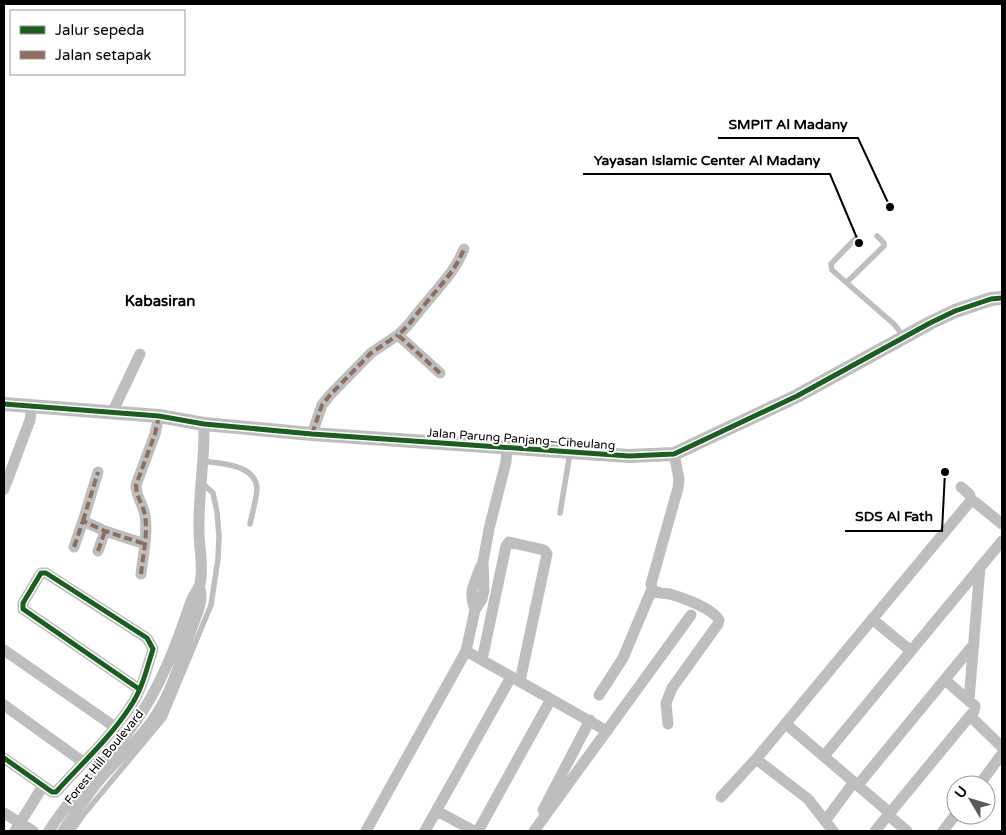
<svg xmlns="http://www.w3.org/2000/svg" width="1006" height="835" viewBox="0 0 1006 835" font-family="'Varela Round',sans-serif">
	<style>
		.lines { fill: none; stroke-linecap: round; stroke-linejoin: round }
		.service { stroke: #bebebe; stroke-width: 5.5 }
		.minor { stroke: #bebebe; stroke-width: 11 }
		.tertiary { stroke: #bebebe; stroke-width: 14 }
		.quiet { stroke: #8d6e63; stroke-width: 4; stroke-dasharray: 8 4; stroke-linecap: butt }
		.cycleway-casing { stroke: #fff; stroke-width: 8 }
		.cycleway { stroke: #1b5e20; stroke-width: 5 }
		.labels { text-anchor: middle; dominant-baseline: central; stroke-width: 4; stroke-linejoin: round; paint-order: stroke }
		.street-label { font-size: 12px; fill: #000; stroke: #fff }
		.quarter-label { font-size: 15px; font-weight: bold; fill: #000; stroke: #fff }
		.leader { fill: none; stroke: #000; stroke-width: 2 }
		.callout-dot { fill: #000; stroke: #fff; stroke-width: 2 }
		.callout-label { font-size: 14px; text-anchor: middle; font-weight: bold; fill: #000; stroke: #fff; stroke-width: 4; stroke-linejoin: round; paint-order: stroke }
	</style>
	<rect width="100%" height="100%" fill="#fff"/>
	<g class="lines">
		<path class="service" d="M856,238l-25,26 1,6 63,55 8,11
			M847,282l37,-36v-3l-7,-7
			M204,461c17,3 51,3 53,27 0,9 -5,26 -7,36
			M560,513l10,-60
			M72,831l12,-17 80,-96 47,-113 7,-46 1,-23 -2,-24 -4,-19 -12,-11"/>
		<path class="minor" d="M440,373l-42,-38c12,-10 18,-21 28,-32 16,-20 28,-30 38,-54
			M112,413l28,-59
			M312,434l10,-29 8,-10 41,-42 27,-18
			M961,487l8,7 3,7
			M4,489l26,-69 2,-14
			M83,521l15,-49
			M74,547l9,-26 22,10 40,13
			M98,551l7,-20
			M141,574c2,-19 7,-40 4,-59 -2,-11 -9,-18 -9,-30l19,-51 4,-18
			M475,610c-7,-20 -1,-25 6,-44
			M872,619l39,32
			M4,650l111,77
			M466,651l141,80
			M482,660l24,-114 3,-4 35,8 3,4 -27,127
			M599,695l24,-37 29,-69
			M969,700l11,-133
			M4,705l79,57
			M970,716l32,31
			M668,724l-2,-21 6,-15 46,-64 1,-4c-7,-12 -36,-22 -49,-26 -5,-1 -11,0 -15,-3 -3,-2 -3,-3 -4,-7l27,-96 1,-9 -5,-25
			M786,724l104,89
			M824,756l178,-215
			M4,758l48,34h4c25,-28 54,-54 74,-85 12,-17 17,-39 23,-58l-6,-11 -101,-65h-5l-18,30v6l116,80
			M858,785l116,-141
			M979,785l23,-31
			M721,797l35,-38
			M543,810l47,-90
			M437,811l37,20
			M4,813l29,18
			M888,815l19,16
			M825,821l29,-39
			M15,831l28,-45
			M49,831c24,-39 59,-69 85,-107 26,-36 42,-78 56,-120 2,-7 8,-14 10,-20 4,-18 -1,-35 -1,-53 -1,-36 6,-71 5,-107
			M63,831c12,-18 24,-36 38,-53 17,-19 36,-36 51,-57 19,-26 29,-61 39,-91 5,-14 14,-30 8,-44
			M366,831l100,-180 9,-41 7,-11 2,-9 -1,-28 6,-33 17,-67 1,-14
			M425,831l86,-154
			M478,831l73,-132
			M534,831l157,-216
			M833,831l-25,-32 -52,-40 212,-255 4,-3 3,1 27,22
			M875,831l99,-120 1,-5 -30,-26
			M943,831l13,-17"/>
		<path class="tertiary" d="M4,404l155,12 45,8 108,10 317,22 45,-2 123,-58 133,-73 25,-12 36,-12 11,-1"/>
		<path class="quiet" d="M440,373l-42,-38c12,-10 18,-21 28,-32 16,-20 28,-30 38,-54
			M312,434l10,-29 8,-10 41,-42 27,-18
			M83,521l15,-49
			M74,547l9,-26 22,10 40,13
			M98,551l7,-20
			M141,574c2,-19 7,-40 4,-59 -2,-11 -9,-18 -9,-30l19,-51 4,-18"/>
		<g class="cycleway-casing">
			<path id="cycleway" d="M4,404l155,12 45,8 108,10 317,22 45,-2 123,-58 133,-73 25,-12 36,-12 11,-1
				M4,758l48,34h4c25,-28 54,-54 74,-85 12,-17 17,-39 23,-58l-6,-11 -101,-65h-5l-18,30v6l116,80"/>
		</g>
		<use href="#cycleway" class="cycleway"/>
	</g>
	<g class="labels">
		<g class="street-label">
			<text transform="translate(521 439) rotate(4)">Jalan Parung Panjang–Ciheulang</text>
			<text transform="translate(104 757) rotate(-51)">Forest Hill Boulevard</text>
		</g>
		<g class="quarter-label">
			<text x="160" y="301">Kabasiran</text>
		</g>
	</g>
	<path class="leader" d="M890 207L858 138H718M859 243L830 174H583M945 472L942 531H845"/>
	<g class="callout-dot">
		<circle cx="890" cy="207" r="5"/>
		<circle cx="859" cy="243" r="5"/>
		<circle cx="945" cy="472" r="5"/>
	</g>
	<g class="callout-label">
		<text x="788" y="129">SMPIT Al Madany</text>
		<text x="707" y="165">Yayasan Islamic Center Al Madany</text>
		<text x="894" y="521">SDS Al Fath</text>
	</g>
	<rect width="1006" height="835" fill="none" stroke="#000000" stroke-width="10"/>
	<rect x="10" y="10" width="175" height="65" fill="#ffffff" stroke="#999999"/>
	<rect x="20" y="26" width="25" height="8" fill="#1b5e20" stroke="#999999"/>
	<text x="55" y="35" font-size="15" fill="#000000">Jalur sepeda</text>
	<rect x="20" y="51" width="25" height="8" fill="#8d6e63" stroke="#999999"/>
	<text x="55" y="60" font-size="15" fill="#000000">Jalan setapak</text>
	<g transform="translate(971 800) rotate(308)"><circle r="24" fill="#ffffff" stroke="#999999"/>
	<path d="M0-4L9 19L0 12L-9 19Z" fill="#595959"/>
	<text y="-8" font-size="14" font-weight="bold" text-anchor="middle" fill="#000000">U</text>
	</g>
</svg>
